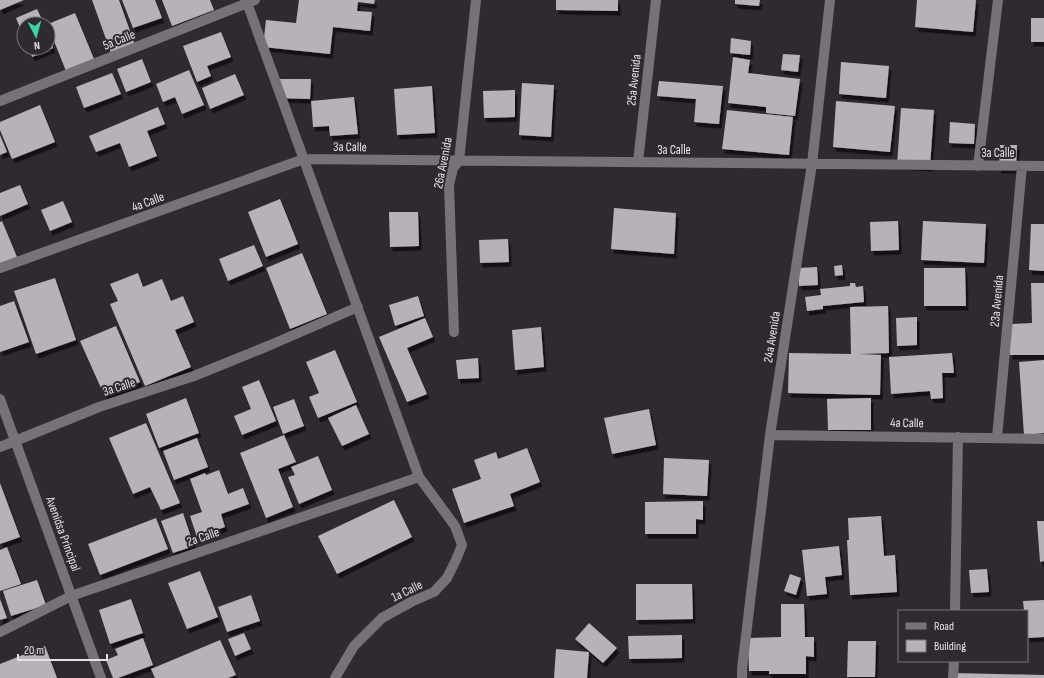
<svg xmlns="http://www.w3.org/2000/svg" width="1044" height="678" viewBox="0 0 1044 678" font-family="'Sofia Sans Condensed',sans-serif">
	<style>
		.building { fill: #b7b1ba; filter: url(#shadow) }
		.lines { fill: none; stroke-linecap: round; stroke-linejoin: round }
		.minor { stroke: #77727a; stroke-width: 10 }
		.labels { text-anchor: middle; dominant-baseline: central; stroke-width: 4; stroke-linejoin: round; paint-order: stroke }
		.street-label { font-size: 13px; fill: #e5e2e7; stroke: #2f2a31 }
	</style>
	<defs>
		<filter id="shadow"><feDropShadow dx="2.5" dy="4.5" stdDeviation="0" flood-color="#0009"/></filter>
	</defs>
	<rect width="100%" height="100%" fill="#2f2a31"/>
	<path class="building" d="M0,0h24l-24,10z
		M92,0h27l16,45 -24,8z
		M122,0h33l7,18 -29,10z
		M162,0h48l4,10 -42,16z
		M299,0h76l-1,4 -16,-2 -1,9 15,1 -2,19 -37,-4 -3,27 -67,-7 3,-27 30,3z
		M556,0h62v11l-62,-1z
		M735,0h25l-1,6 -24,-2z
		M917,0h59l-3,32 -58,-5z
		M37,9l7,15h-20v13l-8,-19z
		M75,13l19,46 -28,12 -18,-45v-2z
		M1031,18h13v24h-13z
		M221,32l10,25 -24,9 4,10 -14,6 -14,-36z
		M48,35l5,13 -21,9 -3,-9h19z
		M731,38l20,3 -1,14 -20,-2z
		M783,54l17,1 -2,17 -17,-2z
		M733,57l17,3 -2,13 52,6 -5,37 -29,-3v-6l-38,-4z
		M142,59l9,23 -25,10 -9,-23z
		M841,62l48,4 -3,32 -47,-4z
		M189,70l15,35 -22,9 -7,-17 -12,5 -7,-18z
		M112,73l9,21 -37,14 -8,-21z
		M235,74l9,21 -34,14 -8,-21z
		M277,79h34l-1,20 -33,-1z
		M659,81l64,5 -4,38 -25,-2 2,-23 -39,-3z
		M522,83l32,2 -3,52 -32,-2z
		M432,86l3,47 -38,2 -3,-46z
		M515,90v27l-31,1 -1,-27z
		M354,97l4,37 -28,2 -1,-10 -16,1 -2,-26z
		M836,101l59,5 -5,46 -57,-5z
		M40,105l15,37 -43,17 -12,-29v-8z
		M158,107l7,17 -18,7 10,25 -28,11 -9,-24 -24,9 -7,-16z
		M901,108l33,2 -4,57 -33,-2z
		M727,110l66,7 -4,38 -67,-6z
		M950,122l25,2 -1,20 -25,-1z
		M0,135l7,17 -7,3z
		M1000,145h17l-1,24h-17z
		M20,185l8,19 -28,12v-23z
		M280,199l18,45 -32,13 -18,-45z
		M63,201l9,21 -22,9 -9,-21z
		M614,208l62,5 -2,41 -63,-5z
		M389,212h29l1,34 -29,1z
		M2,221l15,36 -17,7v-42z
		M898,221l1,29 -28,1 -1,-29z
		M923,221l63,3 -2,39 -63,-3z
		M1031,224h13v47l-15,-1z
		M508,239l1,23 -29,1 -1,-23z
		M254,245l9,21 -35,15 -9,-22z
		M302,253l25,61 -37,15 -24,-61z
		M842,265l1,10 -8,1 -1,-10z
		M817,267l1,18 -19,1 -1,-18z
		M924,268h41l1,38h-42z
		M138,273l5,14 19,-8 9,22 12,-5 11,26 -19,8 16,37 -46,19 -35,-82 8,-3 -8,-17z
		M55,278l21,62 -40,14 -22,-63z
		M850,283h5l1,4 7,-1 1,16 -41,4v3l-16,2 -2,-14 16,-2 -1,-6 30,-3z
		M1031,283h13v72h-34v-31l22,-1z
		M418,296l6,20 -29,10 -6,-21z
		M14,301l15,41 -29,10v-46z
		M888,306l1,47 -31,1 23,1 -1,40 -92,-2 1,-40 62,1 -1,-47z
		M917,317v28l-20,1 -1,-28z
		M425,318l8,19 -26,11 20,46 -20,8 -28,-65z
		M116,326l24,56 -35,15 -25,-56z
		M541,327l3,40 -29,3 -3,-40z
		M335,350l22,52 -39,16 -9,-21 10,-4 -13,-31z
		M952,353l2,20h-12l1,25 -12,1 -1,-8 -39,3 -2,-37z
		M478,358l1,20 -21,1 -2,-19z
		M1044,360v73l-20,2 -5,-73z
		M259,380l17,41 -34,14 -8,-19 17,-7 -9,-22z
		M186,398l13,35 -40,15 -13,-34z
		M871,398v32h-43l-1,-31z
		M294,399l10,27 -21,8 -10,-27z
		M356,405l13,29 -27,12 -14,-28z
		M649,409l7,36 -44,9 -8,-36z
		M146,423l34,80 -19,7 -11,-23 -17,7 -24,-56z
		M284,435l12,27 -18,7 15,38 -27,11 -26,-65z
		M197,438l11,29 -34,13 -11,-29z
		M527,448l13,34 -30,12 4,12 -50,17 -12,-34 29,-10 -7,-19 22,-8 2,7z
		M318,456l14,34 -33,14 -11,-27 7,-2 -4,-8z
		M664,458l45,2 -2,36 -44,-2z
		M219,470l9,24 15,-6 6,16 -28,10 4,13 -28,10 -7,-21 12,-4 -12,-33 15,-6 1,2z
		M0,483l20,54 -20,7z
		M394,500l18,37 -75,37 -19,-38z
		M703,501v19l-7,-1v15h-51v-32z
		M183,513l11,33 -21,7 -12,-32z
		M881,516l3,40 11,-1 2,37 -47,3 -3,-55h2l-1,-22z
		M156,518l12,31 -68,26 -12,-31z
		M1037,521h7v40l-4,1z
		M839,546l3,29 -17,2 2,17 -20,2 -5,-46z
		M7,547l14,37 -21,7v-41z
		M987,569l2,23 -18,1 -2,-23z
		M200,571l18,46 -31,12 -19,-46z
		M790,574l11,4 -5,17 -12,-4z
		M37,580l9,25 -35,11 -8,-25z
		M636,584h56l1,35 -57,1z
		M251,595l9,26 -33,11 -9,-25z
		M0,599l7,19 -7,2z
		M131,599l12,34 -33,11 -11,-34z
		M1044,600v37l-17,1v-27h-3l-1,-10z
		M781,604h23l1,33h9v20l-8,-1v18h-37v-3h-20l-1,-33 33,-1z
		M589,623l28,25 -14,15 -28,-24z
		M244,633l7,16 -16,7 -7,-17z
		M682,635v23l-53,1 -1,-23z
		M143,638l10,27 -35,13h-5l-7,-18 12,-5 -3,-6z
		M220,640l16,35 -8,3h-73l-4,-9z
		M848,641h28l-1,36h-28z
		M45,646l12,32h-57v-14z
		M556,649l33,3 -2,26h-33z
		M953,673l91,2v3h-91z"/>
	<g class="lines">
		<path class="minor" d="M246,0l173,477 36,49 7,19 -6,15 -9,18 -13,14 -21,9 -31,17 -28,28 -19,32
			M0,101l255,-101
			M638,162l18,-162
			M978,166l20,-166
			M0,268l304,-109 740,7
			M454,332l-5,-147 4,-17 6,-7 17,-161
			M0,399l101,279
			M770,435l274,4
			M997,438l25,-272
			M0,447l99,-40 95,-31 74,-30 90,-39
			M955,611l3,-174
			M0,632l71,-36 348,-119
			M742,678v-9l28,-234 42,-271 18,-164
			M953,678l1,-17"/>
	</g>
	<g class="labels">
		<g class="street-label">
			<text transform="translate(119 40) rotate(-22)">5a Calle</text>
			<text transform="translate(634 80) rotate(-84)">25a Avenida</text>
			<text transform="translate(350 147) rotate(1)">3a Calle</text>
			<text x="674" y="150">3a Calle</text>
			<text x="998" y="153">3a Calle</text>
			<text transform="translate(443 163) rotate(-79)">26a Avenida</text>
			<text transform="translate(148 202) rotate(-20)">4a Calle</text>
			<text transform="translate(997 301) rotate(-85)">23a Avenida</text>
			<text transform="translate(772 337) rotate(-81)">24a Avenida</text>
			<text transform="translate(119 387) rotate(-18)">3a Calle</text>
			<text transform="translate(907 423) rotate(1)">4a Calle</text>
			<text transform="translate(63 534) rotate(70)">Avenidsa Principal</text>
			<text transform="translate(203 537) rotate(-19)">2a Calle</text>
			<text transform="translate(407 591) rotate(-26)">1a Calle</text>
		</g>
	</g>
	<rect x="898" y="610" width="130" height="52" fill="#2f2a31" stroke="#78747a"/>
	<rect x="906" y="623" width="20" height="6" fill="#77727a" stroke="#78747a"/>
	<text x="934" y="630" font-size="12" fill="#e5e2e7">Road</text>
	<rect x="906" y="640" width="20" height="12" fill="#b7b1ba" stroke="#78747a"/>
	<text x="934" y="650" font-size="12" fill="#e5e2e7">Building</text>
	<g transform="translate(36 36) rotate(174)"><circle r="19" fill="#2f2a31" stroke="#78747a"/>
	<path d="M0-3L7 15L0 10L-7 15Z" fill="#3dd4a3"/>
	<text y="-6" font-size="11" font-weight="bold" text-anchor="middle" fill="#e5e2e7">N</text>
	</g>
	<path d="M18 654v6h89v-6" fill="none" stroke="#e5e2e7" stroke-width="2"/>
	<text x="24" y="654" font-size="12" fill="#e5e2e7" stroke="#2f2a31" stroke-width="3" paint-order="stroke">20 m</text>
</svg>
